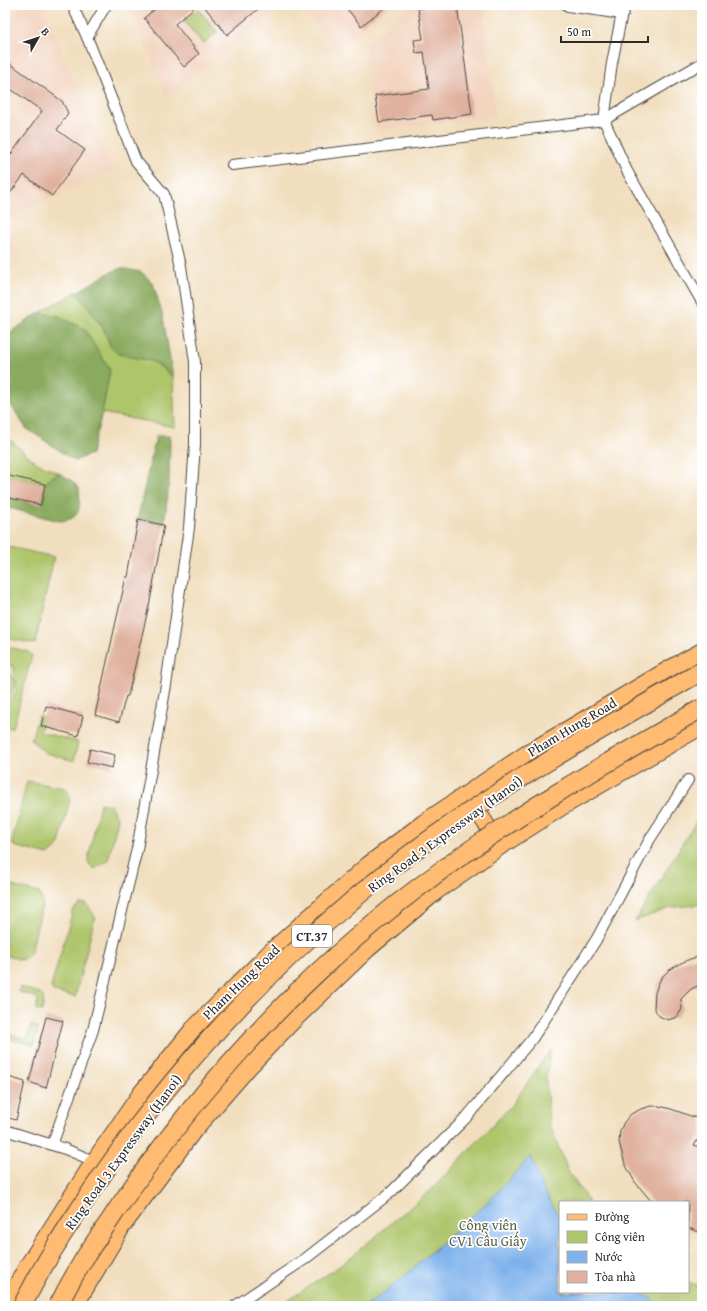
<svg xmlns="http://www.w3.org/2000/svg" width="707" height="1311" font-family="'Gentium Book Plus',serif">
<rect width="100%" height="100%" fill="#fff"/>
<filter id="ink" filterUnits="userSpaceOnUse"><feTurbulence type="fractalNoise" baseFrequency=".025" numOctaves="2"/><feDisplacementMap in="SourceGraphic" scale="8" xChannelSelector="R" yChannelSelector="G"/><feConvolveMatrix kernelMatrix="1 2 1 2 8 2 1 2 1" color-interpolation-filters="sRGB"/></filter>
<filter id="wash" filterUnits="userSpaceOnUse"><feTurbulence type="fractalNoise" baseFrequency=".012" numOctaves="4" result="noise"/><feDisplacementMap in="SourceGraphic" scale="16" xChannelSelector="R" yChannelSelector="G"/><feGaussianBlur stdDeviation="0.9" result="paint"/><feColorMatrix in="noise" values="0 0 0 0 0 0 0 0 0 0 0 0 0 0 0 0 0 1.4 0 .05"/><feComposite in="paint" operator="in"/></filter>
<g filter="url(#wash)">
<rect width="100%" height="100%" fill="#f1debe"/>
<!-- built -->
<g fill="#f3d4bf">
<path d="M 21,5 L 42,5 L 113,170 L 5,219 L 5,27 Z"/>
<path d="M 128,5 L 282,5 L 167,98 Z"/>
<path d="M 300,5 L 394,5 L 336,51 Z"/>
<path d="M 413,5 L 483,5 L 496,117 L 375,130 L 364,45 Z"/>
<path d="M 5,227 L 24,261 L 5,273 Z"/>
</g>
<!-- green -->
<g fill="#aec56a" stroke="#6c784a">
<path d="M 198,9 L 217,32 L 203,44 L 184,21 Z"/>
<path d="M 75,293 L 84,302 L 103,328 L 111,347 L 118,354 L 147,360 L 156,363 L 173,377 L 175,427 L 102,413 L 110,370 L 84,329 L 58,316 L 39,313 Z"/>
<path d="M 5,435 L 18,447 L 37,463 L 59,473 L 50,478 L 45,484 L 5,475 Z"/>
<path d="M 5,546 L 54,557 L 35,644 L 5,638 Z"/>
<path d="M 5,646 L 29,652 L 32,655 L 14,725 L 11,728 L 5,727 L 5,711 L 7,709 L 7,705 L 13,697 L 16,691 L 16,684 L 14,673 L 14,668 L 13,666 L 9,666 L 5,662 Z"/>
<path d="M 5,665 L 8,668 L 8,672 C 19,680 13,695 5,703 Z"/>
<path d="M 38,716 L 44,717 L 40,732 L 78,742 L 74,761 L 46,753 L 31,740 Z"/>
<path d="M 27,781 L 64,788 C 68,791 70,794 70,799 L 59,844 L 59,846 L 48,855 L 14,846 L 12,842 Z"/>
<path d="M 100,803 L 110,805 L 118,819 L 108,861 L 94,869 L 89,864 L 88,860 Z"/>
<path d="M 702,812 L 702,904 L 670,908 L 635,921 Z"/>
<path d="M 5,884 L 39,893 L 43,902 L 31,952 L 29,955 L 21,960 L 5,955 Z"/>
<path d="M 81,903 L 87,904 L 95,917 L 75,997 L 54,992 L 51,987 L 73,910 Z"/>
<path d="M 20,987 L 40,993 C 46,998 43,1004 42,1011 L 36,1010 L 38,998 L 19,992 Z"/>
<path d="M 31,1025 L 37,1027 L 38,1029 L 34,1045 L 7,1039 L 8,1034 L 27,1039 Z"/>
<path d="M 551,1049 L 546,1078 L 549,1123 L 569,1173 L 589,1202 L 560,1202 L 560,1292 L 688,1292 L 688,1282 L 702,1287 L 702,1306 L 280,1306 L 341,1265 L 431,1190 L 512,1105 Z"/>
</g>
<!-- forest -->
<g fill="#8aaa5e" stroke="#5a6a44">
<path d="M 121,268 L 141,272 L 153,283 L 163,317 L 173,377 L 156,363 L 147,360 L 118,354 L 111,347 L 103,327 L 84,302 L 75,293 L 109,273 Z"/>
<path d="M 39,313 L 58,316 L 84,329 L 110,370 L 102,413 L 91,454 L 75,461 L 26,428 L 5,396 L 5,337 L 9,333 Z"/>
<path d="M 156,436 L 169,436 L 170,439 L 169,484 L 164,525 L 137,521 Z"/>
<path d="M 59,473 L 71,480 L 79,488 C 80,507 82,520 59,521 L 5,507 L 5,497 L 41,505 C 44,487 42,483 59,473 Z"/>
</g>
<!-- water -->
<path fill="#7fb2ec" stroke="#556e8c" d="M 531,1156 L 542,1187 L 560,1219 L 560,1292 L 639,1292 L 658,1303 L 667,1306 L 365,1306 L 380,1296 L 410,1271 L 492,1198 Z"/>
<g id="blocks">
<!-- building -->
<g fill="#e0b19e">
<path d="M 160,5 L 197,5 L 175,24 L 199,54 L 184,67 L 144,18 Z"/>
<path d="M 203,5 L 263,5 L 227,35 Z"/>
<path d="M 344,5 L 388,5 L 361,26 Z"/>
<path d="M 446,5 L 457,5 L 472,114 L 433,120 L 432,115 L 379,122 L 375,96 L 429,89 L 424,52 L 416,53 L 414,40 L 423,39 L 418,9 Z"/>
<path d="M 5,60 L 62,101 L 68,113 L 57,130 L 85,150 L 52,196 L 24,175 L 5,200 L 5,154 L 9,157 L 42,111 L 5,85 Z"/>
<path d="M 5,475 L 45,484 L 41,505 L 5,497 Z"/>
<path d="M 138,520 L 164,525 L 150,601 L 128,696 L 126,696 L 119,722 L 95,715 L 126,577 L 128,577 Z"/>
<path d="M 46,706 L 83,716 L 78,736 L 41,726 Z"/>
<path d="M 90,749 L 115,755 L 112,768 L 87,762 Z"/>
<path d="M 702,956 L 702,984 L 691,989 L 681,999 L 682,1009 L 677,1017 L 668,1020 L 659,1016 L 654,1008 L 655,993 L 658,984 L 662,977 L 668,971 L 679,964 L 690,959 Z"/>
<path d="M 46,1017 L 63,1021 L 46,1088 L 29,1082 Z"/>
<path d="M 5,1076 L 25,1082 L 16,1120 L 5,1117 Z"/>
<path d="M 651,1106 L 659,1106 L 671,1109 L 702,1120 L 702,1134 L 694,1145 L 702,1148 L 702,1233 L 688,1228 L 688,1202 L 652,1202 L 635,1182 L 625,1164 L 619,1142 L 620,1131 L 624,1122 L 631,1114 L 641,1109 Z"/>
</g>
</g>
</g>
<g filter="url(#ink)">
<use href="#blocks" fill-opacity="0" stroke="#494641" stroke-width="1"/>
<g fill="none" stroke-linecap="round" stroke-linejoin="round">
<defs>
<g id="minor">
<path d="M 622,13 L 612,63 L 604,120 L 627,171 L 702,302"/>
<path d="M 87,37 L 105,7 L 105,5"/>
<path d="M 232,165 L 604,120 L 702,63"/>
<path d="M 5,1130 L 65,1149 L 94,1161"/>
<path d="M 52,1145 L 93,1030 L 137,849 L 166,685 L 189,528 L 195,445 L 195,362 L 181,266 L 164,194 L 136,161 L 87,37 L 72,5"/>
<path d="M 235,1306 L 305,1259 L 390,1193 L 465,1119 L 532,1039 L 596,940 L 650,839 L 688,780"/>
</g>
<path id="tertiary" d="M 568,5 L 622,13 L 625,5"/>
<g id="primary">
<path d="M 468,797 L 500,845"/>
<path d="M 5,1306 L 26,1268 L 94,1161 L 141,1093 L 193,1029 L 270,952 L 369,864 L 423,823 L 526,754 L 667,670 L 702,651"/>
<path d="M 75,1306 L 122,1227 L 195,1129 L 249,1067 L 293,1021 L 368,949 L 437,891 L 501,846 L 562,807 L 702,726"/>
</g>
</defs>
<!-- minor casing -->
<use href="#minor" stroke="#494641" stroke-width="12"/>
<!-- tertiary casing -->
<use href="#tertiary" stroke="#494641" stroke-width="14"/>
<!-- primary casing -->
<use href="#primary" stroke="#494641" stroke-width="18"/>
<!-- minor -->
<use href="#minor" stroke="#fff" stroke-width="10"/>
<!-- tertiary -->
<use href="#tertiary" stroke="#fff" stroke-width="12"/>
<!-- primary -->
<use href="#primary" stroke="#ffbb71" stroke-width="16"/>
<defs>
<g id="motorway-bridge">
<path d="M 22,1306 C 33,1285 44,1264 57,1244 C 66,1228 78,1212 88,1196 C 172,1070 274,961 393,867 C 489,792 597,732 702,671"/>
<path d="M 58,1306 C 66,1290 75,1274 84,1259 C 94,1242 106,1227 116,1211 C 198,1089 298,979 415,890 C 505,821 604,764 702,708"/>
</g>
</defs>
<!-- motorway-bridge casing -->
<use href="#motorway-bridge" stroke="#494641" stroke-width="20" stroke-linecap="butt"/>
<!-- motorway-bridge -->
<use href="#motorway-bridge" stroke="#ffbb71" stroke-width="18"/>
</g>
</g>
<g text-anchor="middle" stroke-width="3.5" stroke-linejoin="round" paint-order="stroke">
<!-- shield labels -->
<rect fill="#fff" stroke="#6b6b6b" stroke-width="1" x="292" y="925" width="40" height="22" rx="3"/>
<g font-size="13" font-weight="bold" fill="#2b2b2b">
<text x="312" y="941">CT.37</text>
</g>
<!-- street labels -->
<g font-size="14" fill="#2b2b2b" stroke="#fff">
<text transform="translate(572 727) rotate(-31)" y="5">Pham Hung Road</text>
<text transform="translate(445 834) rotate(-36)" y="5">Ring Road 3 Expressway (Hanoi)</text>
<text transform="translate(241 982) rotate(-44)" y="5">Pham Hung Road</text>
<text transform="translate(123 1152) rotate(-54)" y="5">Ring Road 3 Expressway (Hanoi)</text>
</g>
<!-- park labels -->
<g font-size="14" fill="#596141" stroke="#fff">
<text x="488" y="1230">Công viên<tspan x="488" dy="16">CV1 Cầu Giấy</tspan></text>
</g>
</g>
<!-- margin -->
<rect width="707" height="1311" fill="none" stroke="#fff" stroke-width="20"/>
<!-- legend -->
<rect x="559" y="1201" width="130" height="92" fill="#ffffff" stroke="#aaaaaa"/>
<rect x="567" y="1214" width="20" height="6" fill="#ffbb71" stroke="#aaaaaa"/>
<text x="595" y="1221" font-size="12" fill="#2b2b2b">Đường</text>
<rect x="567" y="1231" width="20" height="12" fill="#aec56a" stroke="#aaaaaa"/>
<text x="595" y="1241" font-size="12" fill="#2b2b2b">Công viên</text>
<rect x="567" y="1251" width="20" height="12" fill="#7fb2ec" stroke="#aaaaaa"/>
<text x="595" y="1261" font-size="12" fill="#2b2b2b">Nước</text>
<rect x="567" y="1271" width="20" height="12" fill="#e0b19e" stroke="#aaaaaa"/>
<text x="595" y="1281" font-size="12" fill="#2b2b2b">Tòa nhà</text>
<!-- north arrow -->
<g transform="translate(38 38) rotate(51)" stroke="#ffffff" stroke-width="3" paint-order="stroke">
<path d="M0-3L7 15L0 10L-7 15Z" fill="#2b2b2b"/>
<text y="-6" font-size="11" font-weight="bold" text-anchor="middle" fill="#2b2b2b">B</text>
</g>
<!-- scale -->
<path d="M561 36v6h87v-6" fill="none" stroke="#2b2b2b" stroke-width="2"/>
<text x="567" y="36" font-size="12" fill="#2b2b2b" stroke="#ffffff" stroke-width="3" paint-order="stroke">50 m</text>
</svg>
